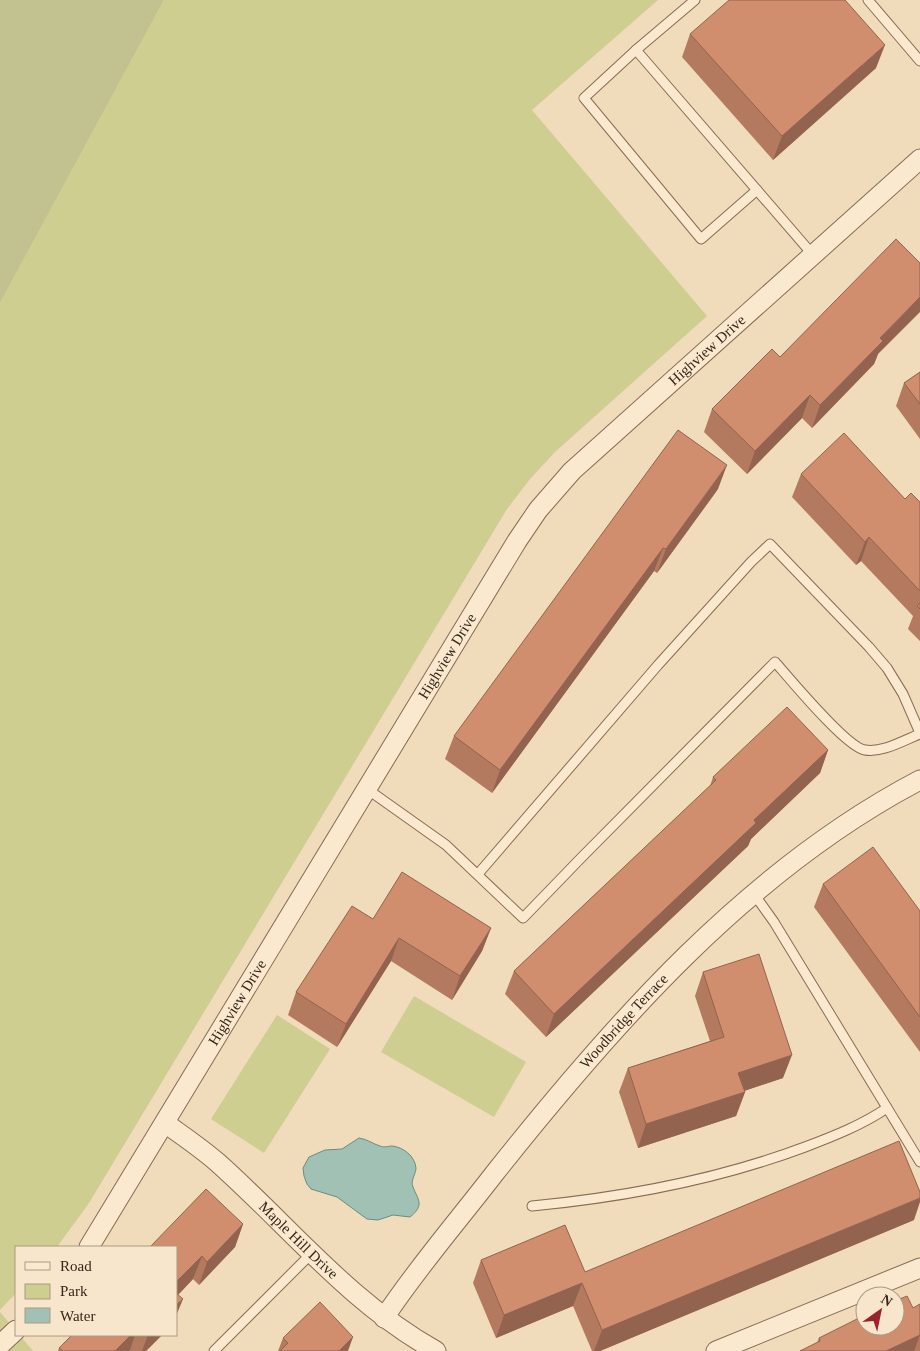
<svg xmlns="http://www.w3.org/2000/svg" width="920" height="1351" font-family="Georgia,serif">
<rect width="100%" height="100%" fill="#f0dbbb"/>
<!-- green -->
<g fill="#cdce8f">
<path d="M 164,0 L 658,0 L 532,110 L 707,316 L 555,452 L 530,479 L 507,509 L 89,1203 L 57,1247 L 16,1247 L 16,1293 L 0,1310 L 0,303 Z"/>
<path d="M 414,996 L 526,1062 L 494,1117 L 381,1052 Z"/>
<path d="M 277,1015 L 330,1049 L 264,1153 L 211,1119 Z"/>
<path d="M 0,1312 L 33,1351 L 0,1351 Z"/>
</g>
<!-- cemetery -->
<path fill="#c1c290" d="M 0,0 L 164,0 L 0,303 Z"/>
<!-- water -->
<path fill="#a0c1b4" stroke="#678e81" d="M 359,1138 C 367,1139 373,1144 380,1146 C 385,1148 388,1146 392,1146 C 403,1147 415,1156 416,1168 C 416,1174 410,1181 413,1187 C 418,1200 425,1205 410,1217 L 393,1215 L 378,1220 L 367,1219 L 337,1197 L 311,1189 L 307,1184 L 304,1176 L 303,1168 L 309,1157 L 325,1150 L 342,1149 Z"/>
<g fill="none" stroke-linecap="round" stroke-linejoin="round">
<defs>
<g id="lane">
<path d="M 695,0 L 636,50 L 813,255"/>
<path d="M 868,0 L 920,61"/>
<path d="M 636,50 L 584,98 L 701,239 L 757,190"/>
<path d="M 367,789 L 446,845 L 523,918 L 581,858 L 775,662 C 790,679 847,748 865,750 C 883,753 904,740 920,734"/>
<path d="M 478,874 L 658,665 L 751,562 L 770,544 L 869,647 L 887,668 L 903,694 L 920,733"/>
<path d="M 754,894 L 774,922 L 920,1162"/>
<path d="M 532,1206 C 626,1197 717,1180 805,1147 C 834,1136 862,1125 887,1108"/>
<path d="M 214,1351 L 311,1254"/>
</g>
<g id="street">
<path id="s1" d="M 165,1123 C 183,1136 201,1148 217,1162 C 290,1227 350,1303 436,1351"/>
<path id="s2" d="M 89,1247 L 517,541 L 538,510 L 572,471 L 920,159"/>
<path id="s3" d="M 384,1318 C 417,1268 457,1222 494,1174 C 613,1024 748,870 920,780"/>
<path d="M 0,1345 L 16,1330"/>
<path d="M 716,1351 L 920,1268"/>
</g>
</defs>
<!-- lane casing -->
<use href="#lane" stroke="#886b54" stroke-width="11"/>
<!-- street casing -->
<use href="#street" stroke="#886b54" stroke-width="21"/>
<!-- lane -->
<use href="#lane" stroke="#fbe9cf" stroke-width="9"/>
<!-- street -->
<use href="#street" stroke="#fbe9cf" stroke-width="19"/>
</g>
<!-- wall -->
<g fill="#b47a5f">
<path d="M 690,34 L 876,68 L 773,160 L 682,57 Z"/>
<path d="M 878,354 L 874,364 L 812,428 L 802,418 L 747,474 L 704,432 L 712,409 L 780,357 Z"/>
<path d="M 920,372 L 920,439 L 896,406 L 904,383 Z"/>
<path d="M 801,474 L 920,502 L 920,641 L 908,629 L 913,616 L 861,561 L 856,565 L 792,497 Z"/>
<path d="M 718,489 L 657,573 L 654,571 L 492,793 L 445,759 L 454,736 Z"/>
<path d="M 828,750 L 820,773 L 751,839 L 748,846 L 546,1037 L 505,994 L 514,971 L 710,786 L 713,777 Z"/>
<path d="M 823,884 L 920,911 L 920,1052 L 814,907 Z"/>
<path d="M 373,919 L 491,928 L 482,951 L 452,1000 L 391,961 L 337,1047 L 288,1015 L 296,992 Z"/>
<path d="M 703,972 L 783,1078 L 744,1091 L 745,1092 L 736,1116 L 638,1148 L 619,1092 L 628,1068 L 710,1041 L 695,996 Z"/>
<path d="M 914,1220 L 600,1351 L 592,1351 L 573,1306 L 496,1338 L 473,1283 L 481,1260 L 585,1272 Z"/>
<path d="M 243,1224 L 235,1247 L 199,1285 L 193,1279 L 178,1295 L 176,1247 Z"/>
<path d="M 920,1304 L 920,1351 L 800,1351 L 817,1343 L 819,1338 L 913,1308 Z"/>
<path d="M 72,1335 L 162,1335 L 146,1351 L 130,1351 L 130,1350 L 129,1351 L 58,1351 L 59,1348 Z"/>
<path d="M 283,1338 L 348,1351 L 278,1351 Z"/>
</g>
<!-- shaded-wall -->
<g fill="#92634e">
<path d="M 885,45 L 876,68 L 773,160 L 782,136 Z"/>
<path d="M 920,297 L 920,312 L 878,354 L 874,364 L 812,428 L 820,405 L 880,338 Z"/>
<path d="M 810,395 L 802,418 L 747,474 L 755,451 Z"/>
<path d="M 727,465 L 718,489 L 657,573 L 666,549 Z"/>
<path d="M 869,537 L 861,561 L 856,565 L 865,542 Z"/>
<path d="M 663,548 L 654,571 L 492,793 L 500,770 Z"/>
<path d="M 828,750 L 820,773 L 751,839 L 748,846 L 546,1037 L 554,1014 L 754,820 Z"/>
<path d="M 491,928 L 482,951 L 452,1000 L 460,976 Z"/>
<path d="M 399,938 L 391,961 L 337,1047 L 346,1024 Z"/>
<path d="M 792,1055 L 783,1078 L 729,1096 L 738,1073 Z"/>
<path d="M 745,1092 L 736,1116 L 638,1148 L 646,1124 Z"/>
<path d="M 920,1198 L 920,1202 L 914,1220 L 600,1351 L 594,1351 L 602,1330 Z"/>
<path d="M 243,1224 L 235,1247 L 199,1285 L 207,1262 Z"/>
<path d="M 202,1256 L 193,1279 L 176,1297 L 176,1282 Z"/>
<path d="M 582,1283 L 573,1306 L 496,1338 L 504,1315 Z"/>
<path d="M 183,1299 L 176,1316 L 176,1305 Z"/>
<path d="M 131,1335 L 135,1335 L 130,1350 L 129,1351 L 115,1351 Z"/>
<path d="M 148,1335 L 162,1335 L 146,1351 L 142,1351 Z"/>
<path d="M 920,1335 L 914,1351 L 886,1351 Z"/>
<path d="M 353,1337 L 348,1351 L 339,1351 Z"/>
</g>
<!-- building -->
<g fill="#d18e6f" stroke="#92634e">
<path d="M 729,0 L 845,0 L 885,45 L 782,136 L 690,34 Z"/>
<path d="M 896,239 L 920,263 L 920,297 L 880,338 L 883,341 L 820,405 L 810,395 L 755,451 L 712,409 L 772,349 L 780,357 Z"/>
<path d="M 920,372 L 920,404 L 904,383 Z"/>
<path d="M 678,430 L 727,465 L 666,549 L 663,548 L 500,770 L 454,736 Z"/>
<path d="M 844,433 L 905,499 L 911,493 L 920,502 L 920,591 L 869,537 L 865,542 L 801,474 Z"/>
<path d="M 920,603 L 920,609 L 917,606 Z"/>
<path d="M 787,707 L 828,750 L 754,820 L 756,823 L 554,1014 L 514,971 L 716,780 L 713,777 Z"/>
<path d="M 873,847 L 920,911 L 920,1017 L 823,884 Z"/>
<path d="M 402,872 L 491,928 L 460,976 L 399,938 L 346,1024 L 296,992 L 352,906 L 373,919 Z"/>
<path d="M 759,954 L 792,1055 L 738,1073 L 745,1092 L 646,1124 L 628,1068 L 724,1037 L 703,972 Z"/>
<path d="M 899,1141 L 920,1192 L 920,1198 L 602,1330 L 582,1283 L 504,1315 L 481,1260 L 565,1225 L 585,1272 Z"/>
<path d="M 206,1189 L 243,1224 L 207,1262 L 202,1256 L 176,1282 L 176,1247 L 150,1247 Z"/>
<path d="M 176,1293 L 183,1299 L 176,1305 Z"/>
<path d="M 907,1296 L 913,1308 L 920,1304 L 920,1335 L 886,1351 L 800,1351 L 820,1341 L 819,1338 L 865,1315 L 865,1326 L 895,1326 L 895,1301 Z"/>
<path d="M 320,1302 L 353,1337 L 339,1351 L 280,1351 L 288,1343 L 283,1338 Z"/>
<path d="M 72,1335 L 131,1335 L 115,1351 L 63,1351 L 59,1348 Z"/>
</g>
<g text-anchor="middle" stroke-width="5" stroke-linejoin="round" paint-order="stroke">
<!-- street labels -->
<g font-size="15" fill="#36251a" stroke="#f7e6cb">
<text dy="5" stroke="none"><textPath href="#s2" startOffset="1096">Highview Drive</textPath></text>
<text dy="5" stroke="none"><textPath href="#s2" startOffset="691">Highview Drive</textPath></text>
<text dy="5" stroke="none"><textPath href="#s2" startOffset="286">Highview Drive</textPath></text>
<text dy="5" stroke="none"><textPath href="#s3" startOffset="382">Woodbridge Terrace</textPath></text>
<text dy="5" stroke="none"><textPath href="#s1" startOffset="178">Maple Hill Drive</textPath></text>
</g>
</g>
<!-- legend -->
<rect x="15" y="1246" width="162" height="90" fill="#f7e6cb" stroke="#aa9984"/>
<rect x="25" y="1262" width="25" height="8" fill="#fbe9cf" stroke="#aa9984"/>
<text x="60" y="1271" font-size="15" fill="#36251a">Road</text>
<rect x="25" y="1284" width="25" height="15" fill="#cdce8f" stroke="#aa9984"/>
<text x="60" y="1296" font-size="15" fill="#36251a">Park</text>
<rect x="25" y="1308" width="25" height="15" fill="#a0c1b4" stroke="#aa9984"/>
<text x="60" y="1321" font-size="15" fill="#36251a">Water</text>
<!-- north arrow -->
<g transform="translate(880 1311) rotate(33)"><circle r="24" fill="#f7e6cb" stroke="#aa9984"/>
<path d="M0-4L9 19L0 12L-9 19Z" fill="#9a212e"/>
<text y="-8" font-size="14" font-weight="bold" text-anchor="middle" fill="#36251a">N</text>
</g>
</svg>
